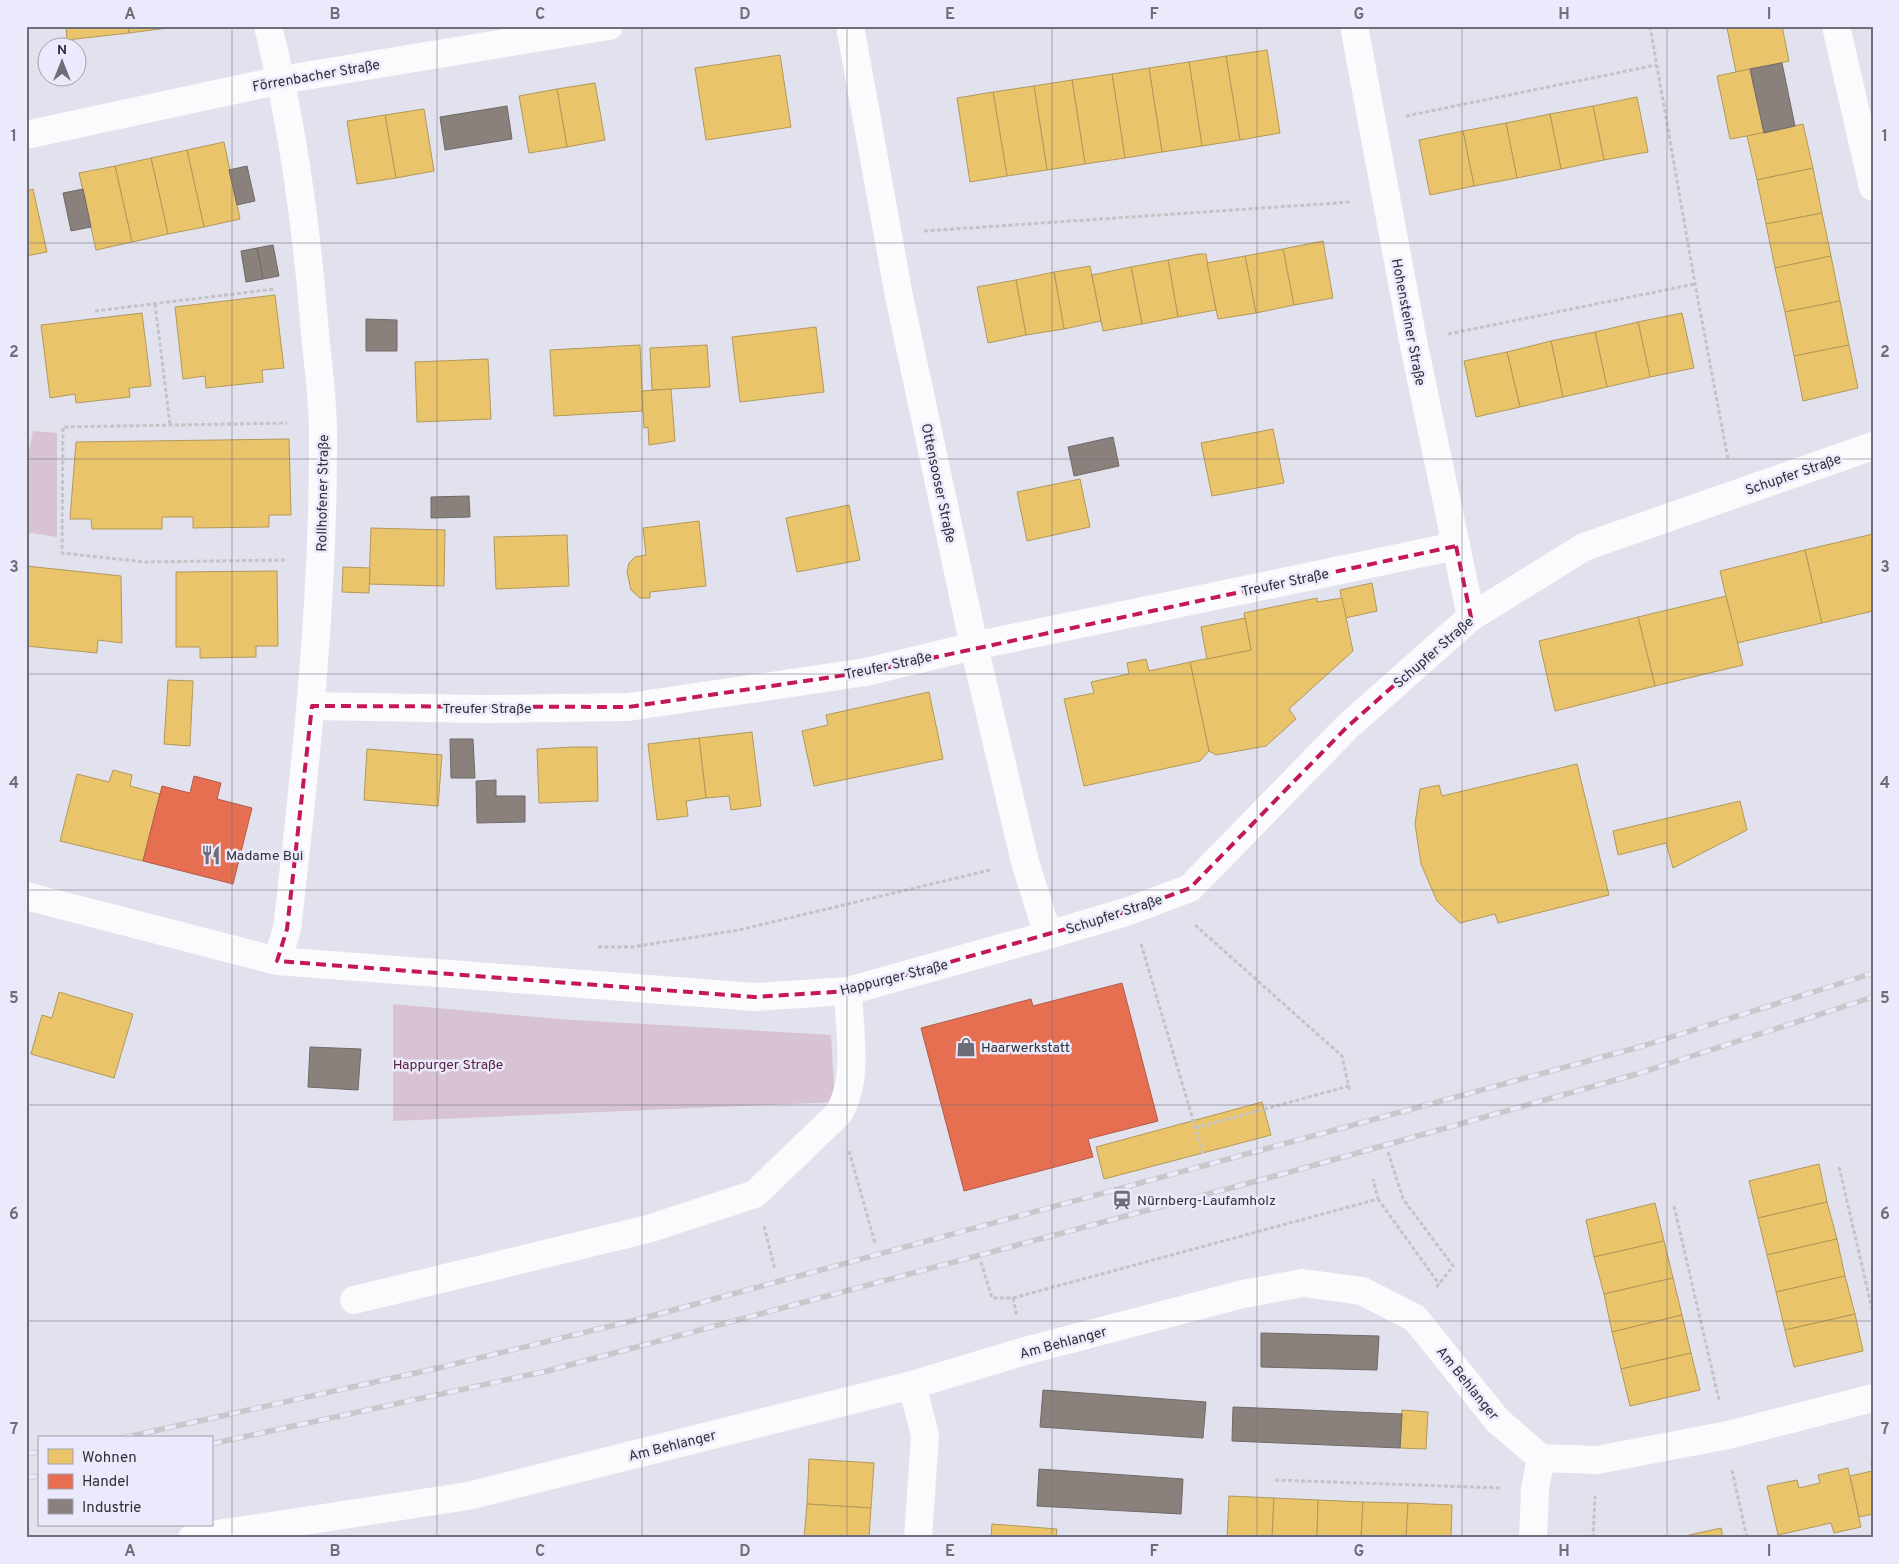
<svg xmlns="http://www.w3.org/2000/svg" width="1899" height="1564" font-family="Overpass,sans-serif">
<rect width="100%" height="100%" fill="#e2e1ee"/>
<!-- green -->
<g fill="#d7c3d1">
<path d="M 33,431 L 57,433 L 57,537 L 26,532 L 26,466 Z"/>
<path d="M 393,1004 L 558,1019 L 831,1035 L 835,1102 L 393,1121 Z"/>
</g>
<!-- homes -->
<g fill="#e9c46a" stroke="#b2985b">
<path d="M 66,26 L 128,26 L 129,33 L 67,40 Z"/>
<path d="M 128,26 L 183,26 L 129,33 Z"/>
<path d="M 1736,26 L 1782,26 L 1789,61 L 1736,72 L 1727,28 Z"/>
<path d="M 1267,50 L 1280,133 L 1240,140 L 1226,56 Z"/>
<path d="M 780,55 L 791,127 L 706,140 L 695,68 Z"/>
<path d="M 1226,56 L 1240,140 L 1202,146 L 1189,62 Z"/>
<path d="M 1189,62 L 1202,146 L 1162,152 L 1149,68 Z"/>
<path d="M 1149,68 L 1162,152 L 1125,158 L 1112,74 Z"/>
<path d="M 1750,69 L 1764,133 L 1730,139 L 1717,76 Z"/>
<path d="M 1112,74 L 1125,158 L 1085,164 L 1072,80 Z"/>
<path d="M 1072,80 L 1085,164 L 1047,170 L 1034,86 Z"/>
<path d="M 595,83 L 605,140 L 567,147 L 557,89 Z"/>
<path d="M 1034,86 L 1047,170 L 1007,176 L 993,92 Z"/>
<path d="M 557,89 L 567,147 L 529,153 L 519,96 Z"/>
<path d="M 993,92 L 1007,176 L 970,182 L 957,98 Z"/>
<path d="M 1637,97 L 1648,152 L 1604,160 L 1593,106 Z"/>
<path d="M 1593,106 L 1604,160 L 1561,169 L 1550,114 Z"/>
<path d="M 424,109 L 434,171 L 396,178 L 385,115 Z"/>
<path d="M 1550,114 L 1561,169 L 1517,178 L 1506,123 Z"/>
<path d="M 385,115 L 396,178 L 357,184 L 347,121 Z"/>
<path d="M 1506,123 L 1517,178 L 1474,186 L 1463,131 Z"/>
<path d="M 1803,124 L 1813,168 L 1757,180 L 1747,136 Z"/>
<path d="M 1463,131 L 1474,186 L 1430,195 L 1419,140 Z"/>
<path d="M 224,142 L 240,219 L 204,227 L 187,150 Z"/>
<path d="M 187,150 L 204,227 L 168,234 L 151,158 Z"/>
<path d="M 151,158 L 168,234 L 132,242 L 115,166 Z"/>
<path d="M 115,166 L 132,242 L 96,250 L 79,173 Z"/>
<path d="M 1813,168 L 1822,213 L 1766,224 L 1757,180 Z"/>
<path d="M 33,189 L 47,252 L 26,256 L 26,191 Z"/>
<path d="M 1822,213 L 1831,256 L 1775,268 L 1766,224 Z"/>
<path d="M 1323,241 L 1333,298 L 1294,305 L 1283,249 Z"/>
<path d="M 1283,249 L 1294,305 L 1256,313 L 1245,256 Z"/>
<path d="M 1199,254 L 1206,254 L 1216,310 L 1178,317 L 1168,260 Z"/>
<path d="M 1245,256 L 1256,313 L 1218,319 L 1207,263 Z"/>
<path d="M 1831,256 L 1840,301 L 1785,312 L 1775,268 Z"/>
<path d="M 1168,260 L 1178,317 L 1142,324 L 1131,267 Z"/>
<path d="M 1090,266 L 1101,321 L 1064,329 L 1054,272 Z"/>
<path d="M 1131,267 L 1142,324 L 1103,331 L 1092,275 Z"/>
<path d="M 1054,272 L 1064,329 L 1026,335 L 1016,280 Z"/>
<path d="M 1016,280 L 1026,335 L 988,343 L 977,287 Z"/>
<path d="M 275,295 L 284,368 L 262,370 L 263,382 L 206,388 L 205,376 L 183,379 L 175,307 Z"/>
<path d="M 1840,301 L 1849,345 L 1794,356 L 1785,312 Z"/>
<path d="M 142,313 L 151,386 L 129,388 L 130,397 L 76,403 L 75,394 L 50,398 L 41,325 Z"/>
<path d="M 1682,313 L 1694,368 L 1650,377 L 1638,322 Z"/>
<path d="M 1638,322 L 1650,377 L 1607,387 L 1595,332 Z"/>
<path d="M 816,327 L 824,392 L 740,402 L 732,337 Z"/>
<path d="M 1595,332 L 1607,387 L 1563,397 L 1551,341 Z"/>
<path d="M 1551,341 L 1563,397 L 1520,407 L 1507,352 Z"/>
<path d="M 640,345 L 643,411 L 554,416 L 550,350 Z"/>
<path d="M 707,345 L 710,387 L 652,390 L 650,348 Z"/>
<path d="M 1849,345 L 1858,388 L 1803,401 L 1794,356 Z"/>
<path d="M 1507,352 L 1520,407 L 1476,417 L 1464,361 Z"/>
<path d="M 488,359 L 491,419 L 417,422 L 415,362 Z"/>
<path d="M 671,389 L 675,441 L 649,445 L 648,427 L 644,428 L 642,391 Z"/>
<path d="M 1273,429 L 1284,483 L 1212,496 L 1201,443 Z"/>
<path d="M 289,439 L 291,515 L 269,515 L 269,527 L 193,528 L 193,517 L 162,517 L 162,529 L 92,529 L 91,519 L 70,519 L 76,442 Z"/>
<path d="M 1080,479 L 1090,527 L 1027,541 L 1017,492 Z"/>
<path d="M 849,505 L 860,560 L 797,572 L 786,518 Z"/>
<path d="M 699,521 L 706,586 L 650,592 L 650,598 L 640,598 L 631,590 L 627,572 L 629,563 L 635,557 L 646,555 L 643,528 Z"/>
<path d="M 371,528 L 445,530 L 444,586 L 369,584 Z"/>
<path d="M 1873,534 L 1873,611 L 1822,623 L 1805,550 Z"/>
<path d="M 567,535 L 569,586 L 496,589 L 494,537 Z"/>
<path d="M 1805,550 L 1822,623 L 1737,643 L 1720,571 Z"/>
<path d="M 26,566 L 121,576 L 122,643 L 98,640 L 97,653 L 26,646 Z"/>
<path d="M 343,567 L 370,568 L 369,593 L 342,592 Z"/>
<path d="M 277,571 L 278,646 L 256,646 L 256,657 L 200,658 L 200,647 L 176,647 L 176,572 Z"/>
<path d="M 1372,583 L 1377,611 L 1345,618 L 1340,590 Z"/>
<path d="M 1726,596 L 1743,665 L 1655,686 L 1638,617 Z"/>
<path d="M 1317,598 L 1317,602 L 1342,598 L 1353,651 L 1289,709 L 1296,719 L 1266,746 L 1216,755 L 1209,751 L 1190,662 L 1251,650 L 1244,613 Z"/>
<path d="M 1638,617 L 1655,686 L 1555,711 L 1539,641 Z"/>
<path d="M 1245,618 L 1251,650 L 1207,659 L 1201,627 Z"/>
<path d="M 1146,659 L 1149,671 L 1190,662 L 1209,751 L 1200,761 L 1084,786 L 1064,699 L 1094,693 L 1091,682 L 1129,674 L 1127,663 Z"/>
<path d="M 168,680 L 193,681 L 190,746 L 164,744 Z"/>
<path d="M 929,692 L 943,759 L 814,786 L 802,731 L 828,725 L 826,715 Z"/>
<path d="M 752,732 L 761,806 L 731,810 L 729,796 L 706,798 L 699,738 Z"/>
<path d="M 699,738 L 706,798 L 686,801 L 688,816 L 657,820 L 648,744 Z"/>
<path d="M 574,747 L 597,747 L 598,801 L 539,803 L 537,749 Z"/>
<path d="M 367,749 L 442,755 L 438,806 L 364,800 Z"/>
<path d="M 1577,764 L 1609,895 L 1498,923 L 1495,914 L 1460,923 L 1437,901 L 1421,864 L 1415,824 L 1420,789 L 1439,785 L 1442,796 Z"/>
<path d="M 113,770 L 132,775 L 130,786 L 160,794 L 143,861 L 60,841 L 77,774 L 109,782 Z"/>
<path d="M 1740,801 L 1747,830 L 1673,868 L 1666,843 L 1618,855 L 1613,831 Z"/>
<path d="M 59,992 L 133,1014 L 114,1078 L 31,1054 L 42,1015 L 52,1018 Z"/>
<path d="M 1262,1102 L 1271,1135 L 1104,1179 L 1096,1147 Z"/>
<path d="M 1819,1164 L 1827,1202 L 1758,1218 L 1749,1181 Z"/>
<path d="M 1827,1202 L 1837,1239 L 1767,1255 L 1758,1218 Z"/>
<path d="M 1655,1203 L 1664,1241 L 1594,1257 L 1586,1220 Z"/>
<path d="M 1837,1239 L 1845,1276 L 1776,1292 L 1767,1255 Z"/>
<path d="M 1664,1241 L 1673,1278 L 1604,1294 L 1594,1257 Z"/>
<path d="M 1845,1276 L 1855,1314 L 1785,1330 L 1776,1292 Z"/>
<path d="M 1673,1278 L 1682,1315 L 1612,1332 L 1604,1294 Z"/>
<path d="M 1855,1314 L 1863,1351 L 1794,1367 L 1785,1330 Z"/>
<path d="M 1682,1315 L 1691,1353 L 1621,1369 L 1612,1332 Z"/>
<path d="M 1691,1353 L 1700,1390 L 1630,1406 L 1621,1369 Z"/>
<path d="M 1402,1410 L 1428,1412 L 1426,1449 L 1400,1448 Z"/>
<path d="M 809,1459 L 874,1463 L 871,1508 L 807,1504 Z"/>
<path d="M 1871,1463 L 1873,1463 L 1873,1514 L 1859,1517 L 1850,1476 L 1872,1471 Z"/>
<path d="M 1848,1468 L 1861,1527 L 1834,1533 L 1831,1523 L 1778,1535 L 1767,1486 L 1797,1480 L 1799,1488 L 1820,1483 L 1818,1475 Z"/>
<path d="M 1229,1496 L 1274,1498 L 1272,1538 L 1227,1538 Z"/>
<path d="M 1274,1498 L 1318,1500 L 1317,1538 L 1272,1538 Z"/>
<path d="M 1318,1500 L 1363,1502 L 1361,1538 L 1317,1538 Z"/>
<path d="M 1363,1502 L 1408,1503 L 1406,1538 L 1361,1538 Z"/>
<path d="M 1408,1503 L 1452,1505 L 1451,1538 L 1406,1538 Z"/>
<path d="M 807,1504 L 871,1508 L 869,1538 L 804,1538 Z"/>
<path d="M 992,1524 L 1057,1529 L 1056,1538 L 991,1538 Z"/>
<path d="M 1721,1528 L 1723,1538 L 1676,1538 Z"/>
</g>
<!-- shops -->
<g fill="#e76f51" stroke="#b05c4a">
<path d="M 194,776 L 221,783 L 217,799 L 252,808 L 233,884 L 143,861 L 162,786 L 190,793 Z"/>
<path d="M 1122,983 L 1158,1121 L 1088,1139 L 1093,1157 L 964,1191 L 921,1028 L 1031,999 L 1033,1006 Z"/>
</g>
<!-- industry -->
<g fill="#8a817c" stroke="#6f6968">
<path d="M 1782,63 L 1795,126 L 1764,133 L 1750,69 Z"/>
<path d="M 507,106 L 512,139 L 445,150 L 440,117 Z"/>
<path d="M 247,166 L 255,201 L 237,205 L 229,170 Z"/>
<path d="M 83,189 L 91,227 L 71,231 L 63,193 Z"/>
<path d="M 273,245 L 279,276 L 263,279 L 257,248 Z"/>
<path d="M 257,248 L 263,279 L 246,282 L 241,251 Z"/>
<path d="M 366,319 L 397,320 L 397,351 L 366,351 Z"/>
<path d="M 1113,437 L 1119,466 L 1074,476 L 1068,447 Z"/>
<path d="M 469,496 L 470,517 L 431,518 L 431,497 Z"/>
<path d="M 450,739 L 473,739 L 475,778 L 451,778 Z"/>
<path d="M 496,780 L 496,796 L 525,796 L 525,822 L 477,823 L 476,781 Z"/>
<path d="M 310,1047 L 361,1049 L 358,1090 L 308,1087 Z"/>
<path d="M 1261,1333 L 1379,1336 L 1377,1370 L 1261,1367 Z"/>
<path d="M 1043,1390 L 1206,1402 L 1203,1438 L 1040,1427 Z"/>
<path d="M 1233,1407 L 1402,1414 L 1400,1448 L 1232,1441 Z"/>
<path d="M 1039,1469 L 1183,1479 L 1181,1514 L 1037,1506 Z"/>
</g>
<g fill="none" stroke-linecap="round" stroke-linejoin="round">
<!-- path -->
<g stroke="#c4c4c7" stroke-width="3" stroke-dasharray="4 2.5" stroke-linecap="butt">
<path d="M 1650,26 L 1695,284 L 1728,459"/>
<path d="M 1406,116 L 1656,65"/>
<path d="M 924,231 L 1351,202"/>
<path d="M 155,304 L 170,425"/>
<path d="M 95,311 L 275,289"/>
<path d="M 1448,334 L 1695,284"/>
<path d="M 285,560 L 145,562 L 62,553 L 63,427 L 287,423"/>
<path d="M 1195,925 L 1342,1056 L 1350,1092"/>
<path d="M 1141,944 L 1203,1154"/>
<path d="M 598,947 L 632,947 L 739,930 L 990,870"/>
<path d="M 1195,1128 L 1349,1086"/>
<path d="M 849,1151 L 875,1243"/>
<path d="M 1388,1152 L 1403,1199 L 1453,1266 L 1435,1289"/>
<path d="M 1839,1167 L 1873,1313"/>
<path d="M 1378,1199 L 1439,1284"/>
<path d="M 1674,1206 L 1719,1400"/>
<path d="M 764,1226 L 775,1270"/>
<path d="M 981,1262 L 992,1298 L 1013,1298 L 1017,1317"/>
<path d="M 1013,1298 L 1378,1199 L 1373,1179"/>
<path d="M 1732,1470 L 1747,1538"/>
<path d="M 1275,1480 L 1500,1488"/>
<path d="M 1593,1538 L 1595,1496"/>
</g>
<!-- minor -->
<g stroke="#fbfafc" stroke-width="28">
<path d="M 268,26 C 293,126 307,230 315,333 C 318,366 323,400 323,433 C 324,599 306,764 287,929 L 277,961"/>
<path d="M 850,26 L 899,296 L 974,646 L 1025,862 L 1048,935"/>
<path d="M 1354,26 L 1413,341 L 1471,617"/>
<path d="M 1836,26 L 1873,187"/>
<path d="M 26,135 L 281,80 L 609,26"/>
<path d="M 312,706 L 483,709 L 628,707 L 866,672 L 974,646 L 1456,546"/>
<path d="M 26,896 L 277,961 L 755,997 L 848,991 L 1048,935 L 1129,911 L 1190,888 L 1347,727 L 1471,617 L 1584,547 L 1873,446"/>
<path d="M 354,1300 L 648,1229 L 755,1194 L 838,1114 C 860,1080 849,1030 848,991"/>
<path d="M 912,1385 L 925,1435 L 918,1538"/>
<path d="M 192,1538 L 468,1496 L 912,1385 L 1025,1351 L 1243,1294 L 1303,1283 L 1362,1291 L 1415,1318 L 1497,1420 L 1541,1458 L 1597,1460 L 1728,1435 L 1873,1398"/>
<path d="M 1533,1538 L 1535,1489 L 1541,1458"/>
</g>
<defs>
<g id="rail">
<path d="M 122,1438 L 438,1368 L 648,1317 L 1643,1046 L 1873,973"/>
<path d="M 211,1444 L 547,1371 L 1290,1172 L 1637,1074 L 1873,997"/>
<path d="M 26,1454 L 39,1452"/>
<path d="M 26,1478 L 39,1476"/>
</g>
</defs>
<!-- rail casing -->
<use href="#rail" stroke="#c8c8cb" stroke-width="5.5"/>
<!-- rail -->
<use href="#rail" stroke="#ebeafc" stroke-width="4" stroke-dasharray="11" stroke-linecap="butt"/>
</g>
<!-- marked area -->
<path fill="none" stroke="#c2185b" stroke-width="4" stroke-dasharray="10 6" stroke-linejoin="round" d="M 1456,546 L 1471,617 L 1347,727 L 1190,888 L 1129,911 L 848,991 L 755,997 L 277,961 L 287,929 L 312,706 L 628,707 L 866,672 Z"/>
<!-- grid -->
<path fill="none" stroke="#6e6e78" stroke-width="1" stroke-opacity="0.55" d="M 232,26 L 232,1538M 437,26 L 437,1538M 642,26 L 642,1538M 847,26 L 847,1538M 1052,26 L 1052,1538M 1257,26 L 1257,1538M 1462,26 L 1462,1538M 1667,26 L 1667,1538M 26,243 L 1873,243M 26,459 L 1873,459M 26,674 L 1873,674M 26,890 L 1873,890M 26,1105 L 1873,1105M 26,1321 L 1873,1321"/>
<!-- icons -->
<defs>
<symbol id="restaurant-bare" viewBox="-9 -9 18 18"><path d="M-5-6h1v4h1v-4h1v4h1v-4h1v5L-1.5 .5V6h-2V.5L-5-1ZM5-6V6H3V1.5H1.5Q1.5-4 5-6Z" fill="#6e6e78" stroke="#ebeafc" stroke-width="2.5" paint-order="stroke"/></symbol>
<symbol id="shop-bare" viewBox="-9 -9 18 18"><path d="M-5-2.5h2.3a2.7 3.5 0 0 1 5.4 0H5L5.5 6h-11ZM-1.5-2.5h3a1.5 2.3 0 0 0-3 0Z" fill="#6e6e78" stroke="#ebeafc" stroke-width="2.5" paint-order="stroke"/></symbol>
<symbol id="station-bare" viewBox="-9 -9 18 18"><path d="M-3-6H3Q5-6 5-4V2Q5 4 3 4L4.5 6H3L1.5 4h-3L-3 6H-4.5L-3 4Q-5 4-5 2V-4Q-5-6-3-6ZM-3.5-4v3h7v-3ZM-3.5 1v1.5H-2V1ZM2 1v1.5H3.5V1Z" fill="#6e6e78" stroke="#ebeafc" stroke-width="2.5" paint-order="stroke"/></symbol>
</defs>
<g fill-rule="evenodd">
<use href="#restaurant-bare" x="197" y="841" width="28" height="28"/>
<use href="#shop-bare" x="952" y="1033" width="28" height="28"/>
<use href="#station-bare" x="1108" y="1186" width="28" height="28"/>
</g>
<g text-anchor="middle" stroke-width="5" stroke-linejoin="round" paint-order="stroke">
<!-- street labels -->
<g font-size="14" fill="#303038" stroke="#ebeafc">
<text transform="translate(316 75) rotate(-10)" y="5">Förrenbacher Straße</text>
<text transform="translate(1409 322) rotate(79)" y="5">Hohensteiner Straße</text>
<text transform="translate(1793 474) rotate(-19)" y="5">Schupfer Straße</text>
<text transform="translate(939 483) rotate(78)" y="5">Ottensooser Straße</text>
<text transform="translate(322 493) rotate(-89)" y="5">Rollhofener Straße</text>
<text transform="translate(1285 582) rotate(-12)" y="5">Treufer Straße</text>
<text transform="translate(1433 652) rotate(-41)" y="5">Schupfer Straße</text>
<text transform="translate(888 665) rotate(-12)" y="5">Treufer Straße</text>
<text x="487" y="713">Treufer Straße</text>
<text transform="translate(1114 914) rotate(-18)" y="5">Schupfer Straße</text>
<text transform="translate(894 977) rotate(-14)" y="5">Happurger Straße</text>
<text transform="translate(1063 1342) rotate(-15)" y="5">Am Behlanger</text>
<text transform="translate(1468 1383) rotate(51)" y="5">Am Behlanger</text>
<text transform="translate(672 1445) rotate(-14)" y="5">Am Behlanger</text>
</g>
<!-- poi labels -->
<g font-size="14" fill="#303038" stroke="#ebeafc" text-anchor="start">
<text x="226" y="860">Madame Bui</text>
<text x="981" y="1052">Haarwerkstatt</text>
<text x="1137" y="1205">Nürnberg-Laufamholz</text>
</g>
<!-- park labels -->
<g font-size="14" fill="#59223d" stroke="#ebeafc">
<text x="448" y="1069">Happurger Straße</text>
</g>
</g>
<!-- border -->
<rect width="1899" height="1564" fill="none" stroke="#ebeafc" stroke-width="55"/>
<!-- legend -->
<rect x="38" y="1436" width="175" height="90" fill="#ebeafc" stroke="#a0a0ae"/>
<rect x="48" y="1449" width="25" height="15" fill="#e9c46a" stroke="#a0a0ae"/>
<text x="82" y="1462" font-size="15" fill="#303038">Wohnen</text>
<rect x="48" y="1474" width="25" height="15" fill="#e76f51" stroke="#a0a0ae"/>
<text x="82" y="1486" font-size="15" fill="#303038">Handel</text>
<rect x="48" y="1499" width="25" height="15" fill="#8a817c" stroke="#a0a0ae"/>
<text x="82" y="1512" font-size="15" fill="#303038">Industrie</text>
<!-- north arrow -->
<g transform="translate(62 62)"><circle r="24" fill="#ebeafc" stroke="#a0a0ae"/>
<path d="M0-4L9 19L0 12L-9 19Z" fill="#6e6e78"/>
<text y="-8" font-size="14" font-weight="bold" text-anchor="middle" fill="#303038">N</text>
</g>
<rect x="28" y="28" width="1844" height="1508" fill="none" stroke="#6e6e78" stroke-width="2"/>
<g font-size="16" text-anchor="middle" font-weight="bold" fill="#6e6e78">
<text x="130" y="19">A</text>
<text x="335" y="19">B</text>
<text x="540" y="19">C</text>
<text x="745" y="19">D</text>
<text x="950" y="19">E</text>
<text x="1154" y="19">F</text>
<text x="1359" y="19">G</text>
<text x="1564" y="19">H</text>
<text x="1769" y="19">I</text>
<text x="14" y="141">1</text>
<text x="1885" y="141">1</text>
<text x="14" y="357">2</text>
<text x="1885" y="357">2</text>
<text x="14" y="572">3</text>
<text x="1885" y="572">3</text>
<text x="14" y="788">4</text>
<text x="1885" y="788">4</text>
<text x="14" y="1003">5</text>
<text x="1885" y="1003">5</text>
<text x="14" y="1219">6</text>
<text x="1885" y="1219">6</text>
<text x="14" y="1434">7</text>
<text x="1885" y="1434">7</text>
<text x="130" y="1556">A</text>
<text x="335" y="1556">B</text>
<text x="540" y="1556">C</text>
<text x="745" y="1556">D</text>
<text x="950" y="1556">E</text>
<text x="1154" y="1556">F</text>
<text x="1359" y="1556">G</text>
<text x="1564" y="1556">H</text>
<text x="1769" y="1556">I</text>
</g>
</svg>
